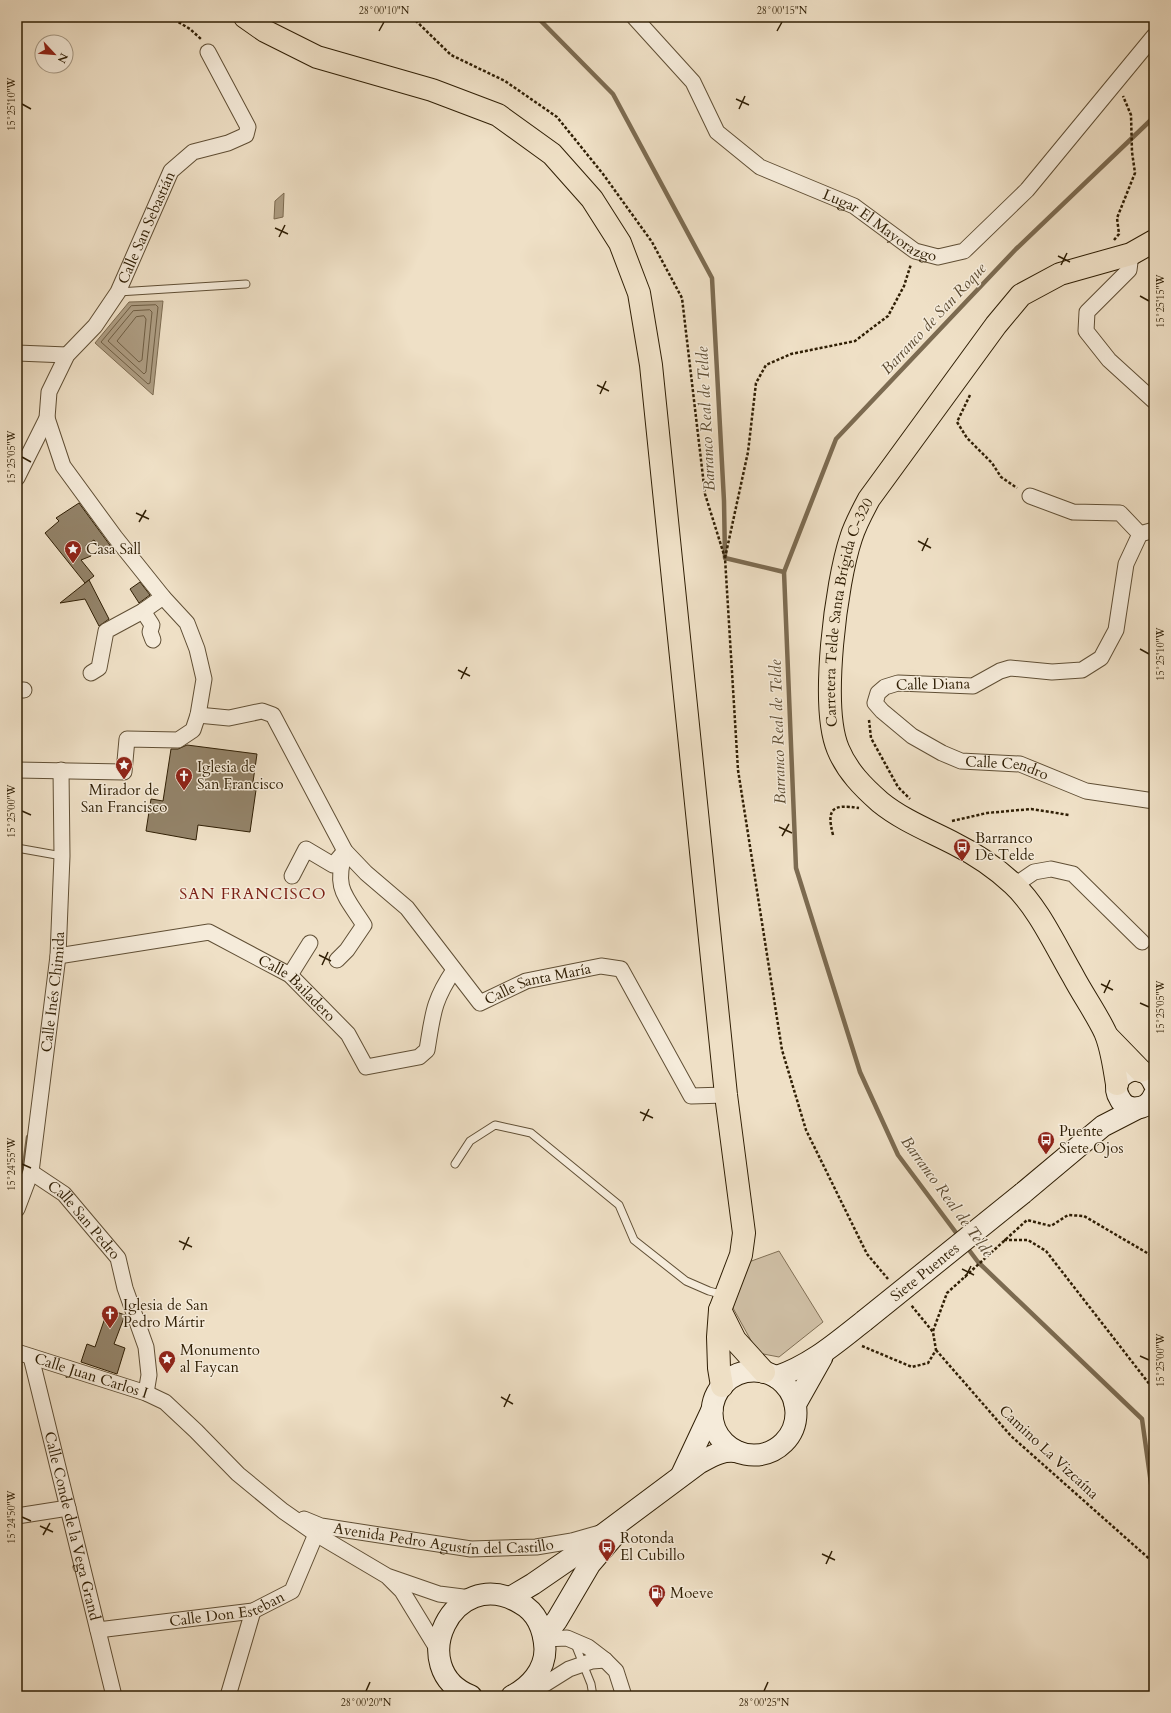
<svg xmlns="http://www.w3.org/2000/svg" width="1171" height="1713" font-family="Cardo,serif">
<rect width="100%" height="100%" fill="#efe0c6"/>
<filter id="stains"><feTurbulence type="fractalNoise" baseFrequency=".005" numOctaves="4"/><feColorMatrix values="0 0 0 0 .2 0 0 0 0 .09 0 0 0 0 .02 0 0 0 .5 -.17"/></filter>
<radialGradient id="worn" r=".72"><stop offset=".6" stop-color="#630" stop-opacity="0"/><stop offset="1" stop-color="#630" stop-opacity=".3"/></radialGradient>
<!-- green -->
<path fill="#cfbfa5" stroke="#806f55" d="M 779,1251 L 823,1322 L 779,1357 L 758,1353 L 733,1308 L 746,1263 Z"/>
<!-- water -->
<g fill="#ae9e84" stroke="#7c6b51">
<path d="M 284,193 L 283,217 L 274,219 L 275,201 Z"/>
<path d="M 163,301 L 153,395 L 95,343 L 129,302 Z"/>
</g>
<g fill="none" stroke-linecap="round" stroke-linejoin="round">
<!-- shore -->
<g stroke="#6f5e44" stroke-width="1">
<path d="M 156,305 L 158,307 L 150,383 L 148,384 L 101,342 L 131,306 Z"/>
<path d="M 150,310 L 152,312 L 146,372 L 144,374 L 108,341 L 133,311 Z"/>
<path d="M 144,316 L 146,319 L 142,360 L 139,362 L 117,341 L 136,317 Z"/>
</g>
<!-- stream -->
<g stroke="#7c6b51" stroke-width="4.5">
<path d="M 537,17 L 613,94 L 712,278 L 724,501 L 725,558 L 784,572"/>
<path d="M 17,1184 L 25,1159 L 28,1137"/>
<path d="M 960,1238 L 898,1155 L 860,1072 L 796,868 L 784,572 L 836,439 L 1016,249 L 1154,117"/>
<path d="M 966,1246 L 978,1262 L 1142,1419 L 1154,1505"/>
</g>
</g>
<!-- building -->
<g fill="#938369" stroke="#301f05">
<path d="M 79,503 L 112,548 L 103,552 L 94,540 L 86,545 L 91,556 L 81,560 L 94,576 L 85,583 L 45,533 L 59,521 L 56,518 Z"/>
<path d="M 89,580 L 109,619 L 99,626 L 85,599 L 60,603 Z"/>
<path d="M 140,582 L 150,595 L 139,603 L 130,589 Z"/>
<path d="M 187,745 L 257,754 L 252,789 L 256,790 L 250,832 L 198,825 L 196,840 L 146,831 L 151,799 L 163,801 L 171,749 L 178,749 Z"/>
<path d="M 108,1309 L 125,1315 L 114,1344 L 125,1348 L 117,1374 L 81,1362 L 87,1344 L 95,1347 Z"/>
</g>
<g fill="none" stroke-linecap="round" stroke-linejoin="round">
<defs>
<g id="lane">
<path d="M 118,292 L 246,284"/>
<path d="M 17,848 L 62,856"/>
<path d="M 455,1164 L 470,1141 L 495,1125 L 531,1133 L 619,1205 L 634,1240 L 686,1281 L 709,1291 L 724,1295"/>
<path d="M 575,1644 L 591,1684 L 593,1696"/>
</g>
<g id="street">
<path id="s1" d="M 634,17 L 693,82 L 717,132 L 760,167 L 854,206 L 915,251 L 938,257 L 964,251 L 1027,190 L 1154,36"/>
<path d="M 1131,254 L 1129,270 L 1087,312 L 1086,331 L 1109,360 L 1154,401"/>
<path d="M 17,353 L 67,355"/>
<path id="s2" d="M 17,478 L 47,418 L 49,392 L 67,355 L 95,326 L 118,292 L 171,171 L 193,152 L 228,143 L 246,135 L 248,127 L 208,52"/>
<path d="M 1030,496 L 1073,512 L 1120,513 L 1140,534"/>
<path id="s3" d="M 1154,530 L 1140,534 L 1126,564 L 1116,630 L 1101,658 L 1082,670 L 1052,672 L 1010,668 L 1000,671 L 973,686 L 898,683 L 885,687 L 878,693 L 875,703 L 882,711 L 912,736 L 942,753 L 961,761 L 1020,764 L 1086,791 L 1154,801"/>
<path d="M 143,611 L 152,625 L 150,632 L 153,640"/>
<path d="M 91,673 L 99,668 L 106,631 L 143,611 L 163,597"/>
<path d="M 17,690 L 24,690"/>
<path id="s4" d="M 198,715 L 229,718 L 262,711 L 273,715 L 345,851 L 366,873 L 407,908 L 480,1003 L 526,981 L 601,966 L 621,969 L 691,1096 L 726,1095"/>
<path d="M 17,770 L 124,772 L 127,739 L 178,740 L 193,730 L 198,715 L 204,679 L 197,649 L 187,623 L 163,597 L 115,537 L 63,466 L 47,418"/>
<path d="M 292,876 L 306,849 L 333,865 L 344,852"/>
<path d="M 1015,885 L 1034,872 L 1051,869 L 1073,874 L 1142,942"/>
<path id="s5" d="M 58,956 L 209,932 L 290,975 L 348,1034 L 366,1067 L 419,1057 L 427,1050 C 433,1014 433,1001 454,970"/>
<path d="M 337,960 L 347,950 L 364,925 C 344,894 334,889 345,851"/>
<path d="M 290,975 L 310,943"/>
<path id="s6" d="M 31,1172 L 64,1194 L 118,1258 L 125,1288 L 146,1347 L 149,1375 L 146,1393"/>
<path id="s7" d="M 17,1209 L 31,1172 L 58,956 L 62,856 L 61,770"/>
<path id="s8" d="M 17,1352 L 146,1393 L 165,1402 L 196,1431 L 238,1474 L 283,1511 L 316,1534 L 387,1576 L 439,1594 L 471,1598"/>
<path id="s9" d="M 31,1357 L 114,1696"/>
<path d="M 17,1516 L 68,1508"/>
<path id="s10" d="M 304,1519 L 321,1526 L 471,1549 L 536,1547 L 572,1541 L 600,1533"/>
<path d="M 389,1578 L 402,1591 L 438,1650"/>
<path id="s11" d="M 98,1630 L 253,1611 L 292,1591 L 316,1534"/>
<path d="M 544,1639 L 567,1638 L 588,1647 L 605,1660 L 616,1671 L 624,1696"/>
<path d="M 526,1688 L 545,1684 L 569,1669 L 592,1661 L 605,1660"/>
<path d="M 228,1696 L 253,1611"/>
</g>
<g id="secondary">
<path d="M 1154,1084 C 1143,1056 1105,1076 1120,1099 C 1123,1105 1129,1108 1135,1108 C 1144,1108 1151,1103 1154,1095"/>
<path d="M 1023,1193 L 1103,1126 L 1138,1108"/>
<circle cx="754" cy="1413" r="42"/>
<path d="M 776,1377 C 811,1365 836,1343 864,1321"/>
<path d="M 795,1405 L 822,1357"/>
<path d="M 682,1474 L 712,1410"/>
<path d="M 511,1597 L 533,1584 L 581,1551 L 699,1463 C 712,1456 723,1449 738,1452"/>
<path d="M 544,1637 L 557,1620 L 590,1564 L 613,1537"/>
<path d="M 471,1696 C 404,1670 452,1563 520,1603 C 537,1612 544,1630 545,1649 C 545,1670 530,1687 512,1696"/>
</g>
<g id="primary">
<path d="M 245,17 L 265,31 L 317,57 L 432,90 L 498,115 L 552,154 L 592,199 L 620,243 L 639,293 L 651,365 L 726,1095 L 744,1233 L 741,1255 L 720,1310 L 718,1337 L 719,1368 L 722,1386"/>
<path d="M 1107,1036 L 1141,1071"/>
<path id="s12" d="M 1117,1084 C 1114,1067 1112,1048 1105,1032 C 1096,1013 1083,995 1073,976 C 1056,947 1038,907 1013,884 C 996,868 975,854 955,844 C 930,831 902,820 880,802 C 863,787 847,771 838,749 C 820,706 836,583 851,538 C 855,525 862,512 869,499 L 996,325 L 1021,295 L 1060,274 L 1131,254 L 1154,241"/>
<path d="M 720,1310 L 735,1340 L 764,1372"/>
</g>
</defs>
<!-- lane casing -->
<use href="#lane" stroke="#604f35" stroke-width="9"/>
<!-- street casing -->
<use href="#street" stroke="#604f35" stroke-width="17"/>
<!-- secondary casing -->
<use href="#secondary" stroke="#301f05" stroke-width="23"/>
<!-- primary casing -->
<use href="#primary" stroke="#301f05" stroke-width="24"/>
<!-- path -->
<g stroke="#301f05" stroke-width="2.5" stroke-dasharray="3 2" stroke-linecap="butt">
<path d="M 170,17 L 190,29 L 202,40"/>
<path d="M 412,17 L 451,55 L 505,81 L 557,117 L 603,174 L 652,242 L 682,298 L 705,494 L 725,558 L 738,770 L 782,1050 L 806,1130 L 867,1254 L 888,1279"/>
<path d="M 1114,240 L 1119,234 L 1117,218 L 1135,173 L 1132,152 L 1131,115 L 1123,96"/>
<path d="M 970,395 L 957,422 L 967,438 L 992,463 L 1001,477 L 1017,488"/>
<path d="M 725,558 L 748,452 L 756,383 L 766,365 L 791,354 L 855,341 L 888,316 L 904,286 L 911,264"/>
<path d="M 869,720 L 871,738 L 898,787 L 910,799"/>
<path d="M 952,821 L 987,813 L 1031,809 L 1069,815"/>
<path d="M 833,835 C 826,808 833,804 859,808"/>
<path d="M 1004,1240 L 1028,1240 L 1046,1251 L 1154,1390"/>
<path d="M 933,1331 L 947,1293 L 1027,1220 L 1051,1226 L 1068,1215 L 1084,1216 L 1154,1257"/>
<path d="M 862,1346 L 912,1367 L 928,1363 L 936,1350 L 933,1332 L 911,1305"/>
<path d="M 936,1350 L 1011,1436 L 1154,1563"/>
</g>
<!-- lane -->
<use href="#lane" stroke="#f5ebda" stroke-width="7"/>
<!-- street -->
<use href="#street" stroke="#f5ebda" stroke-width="15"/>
<!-- secondary -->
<use href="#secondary" stroke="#f5ebda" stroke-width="21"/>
<!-- primary -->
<use href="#primary" stroke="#efe0c6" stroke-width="22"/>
<defs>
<g id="secondary-bridge">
<path id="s13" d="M 864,1321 L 1023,1193"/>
</g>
</defs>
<!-- secondary-bridge casing -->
<use href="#secondary-bridge" stroke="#301f05" stroke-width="23" stroke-linecap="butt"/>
<!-- secondary-bridge -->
<use href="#secondary-bridge" stroke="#f5ebda" stroke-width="21"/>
</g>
<!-- ticks -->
<path fill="none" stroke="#301f05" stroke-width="1.5" d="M 379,31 L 384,22M 777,31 L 782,22M 736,99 L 749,105M 22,104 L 31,109M 739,109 L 745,96M 275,228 L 288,234M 279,237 L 285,225M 1058,256 L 1070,262M 1061,265 L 1067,253M 1140,296 L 1149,301M 597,385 L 609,391M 600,394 L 606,381M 22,457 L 31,462M 136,513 L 149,519M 139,522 L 146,510M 918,541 L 931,548M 922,551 L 928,538M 1140,649 L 1149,654M 458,670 L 470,676M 461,679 L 467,667M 22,811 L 31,815M 779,827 L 792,833M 782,836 L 789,824M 319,955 L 331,961M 322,965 L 328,952M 1101,984 L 1113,990M 1104,993 L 1110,980M 1140,1003 L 1149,1007M 640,1112 L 653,1118M 643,1121 L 649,1109M 22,1164 L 31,1168M 179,1241 L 192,1247M 183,1250 L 189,1237M 962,1269 L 974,1275M 965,1278 L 971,1266M 1140,1356 L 1149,1360M 501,1397 L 513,1404M 504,1407 L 510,1394M 22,1517 L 31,1521M 40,1526 L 53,1532M 43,1535 L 50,1523M 822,1554 L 835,1560M 826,1564 L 832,1551M 366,1691 L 370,1682M 764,1691 L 768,1682"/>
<!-- icons -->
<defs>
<symbol id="sight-pin" viewBox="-11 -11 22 30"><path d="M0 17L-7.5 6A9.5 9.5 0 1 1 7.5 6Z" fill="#8f2418" stroke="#f5ebda"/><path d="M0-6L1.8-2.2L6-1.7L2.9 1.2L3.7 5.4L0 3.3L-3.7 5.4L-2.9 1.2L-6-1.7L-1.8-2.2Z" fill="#fff"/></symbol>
<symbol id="church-pin" viewBox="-11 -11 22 30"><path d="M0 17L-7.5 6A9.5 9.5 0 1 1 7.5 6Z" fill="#8f2418" stroke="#f5ebda"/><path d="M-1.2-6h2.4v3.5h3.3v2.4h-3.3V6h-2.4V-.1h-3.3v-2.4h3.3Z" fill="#fff"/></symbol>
<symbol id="bus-pin" viewBox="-11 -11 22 30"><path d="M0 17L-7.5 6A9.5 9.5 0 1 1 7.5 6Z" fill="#8f2418" stroke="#f5ebda"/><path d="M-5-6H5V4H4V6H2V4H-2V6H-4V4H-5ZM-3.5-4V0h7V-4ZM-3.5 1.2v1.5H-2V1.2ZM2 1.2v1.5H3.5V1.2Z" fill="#fff"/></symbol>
<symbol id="fuel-pin" viewBox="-11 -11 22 30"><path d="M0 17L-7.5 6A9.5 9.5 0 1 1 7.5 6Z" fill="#8f2418" stroke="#f5ebda"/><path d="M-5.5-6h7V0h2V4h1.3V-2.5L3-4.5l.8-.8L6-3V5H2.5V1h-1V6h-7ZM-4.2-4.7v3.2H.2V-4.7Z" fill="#fff"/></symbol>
</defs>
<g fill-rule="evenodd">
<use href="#sight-pin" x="63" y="539" width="20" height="27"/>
<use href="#sight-pin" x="114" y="755" width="20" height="27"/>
<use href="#church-pin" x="174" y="766" width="20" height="27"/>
<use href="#bus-pin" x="952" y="837" width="20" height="27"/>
<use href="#bus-pin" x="1036" y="1130" width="20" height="27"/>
<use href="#church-pin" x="100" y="1304" width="20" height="27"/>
<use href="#sight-pin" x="157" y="1349" width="20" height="27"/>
<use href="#bus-pin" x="597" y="1537" width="20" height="27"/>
<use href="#fuel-pin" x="647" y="1583" width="20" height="27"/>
</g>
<g text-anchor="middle" stroke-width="3" stroke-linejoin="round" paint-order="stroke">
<!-- street labels -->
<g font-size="15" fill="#301f05" stroke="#f5ebda">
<text dy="5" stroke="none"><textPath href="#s1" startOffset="333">Lugar El Mayorazgo</textPath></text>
<text dy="5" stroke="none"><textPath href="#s2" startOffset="286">Calle San Sebastián</textPath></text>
<text dy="5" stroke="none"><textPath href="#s12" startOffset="593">Carretera Telde Santa Brígida C-320</textPath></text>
<text transform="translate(933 684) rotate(-1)" y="5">Calle Diana</text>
<text dy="5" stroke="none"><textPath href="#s3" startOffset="542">Calle Cendro</textPath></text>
<text dy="5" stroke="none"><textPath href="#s4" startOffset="496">Calle Santa María</textPath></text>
<text dy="5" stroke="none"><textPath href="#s5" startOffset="258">Calle Bailadero</textPath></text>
<text dy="5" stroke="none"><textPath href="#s7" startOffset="221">Calle Inés Chimida</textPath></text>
<text dy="5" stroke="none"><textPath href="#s6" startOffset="72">Calle San Pedro</textPath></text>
<text dy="5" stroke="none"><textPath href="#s13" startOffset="78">Siete Puentes</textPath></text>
<text dy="5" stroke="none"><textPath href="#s8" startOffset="78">Calle Juan Carlos I</textPath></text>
<text transform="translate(1049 1452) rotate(43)" y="5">Camino La Vizcaína</text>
<text dy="5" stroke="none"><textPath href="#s9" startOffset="174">Calle Conde de la Vega Grand</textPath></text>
<text dy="5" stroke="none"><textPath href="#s10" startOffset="142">Avenida Pedro Agustín del Castillo</textPath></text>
<text dy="5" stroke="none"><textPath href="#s11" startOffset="131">Calle Don Esteban</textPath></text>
</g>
<!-- poi labels -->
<g font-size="15" fill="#301f05" stroke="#f5ebda" text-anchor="start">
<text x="86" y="554">Casa Sall</text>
<text x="197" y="772">Iglesia de<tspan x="197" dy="17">San Francisco</tspan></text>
<text x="124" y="795" text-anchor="middle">Mirador de<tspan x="124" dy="17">San Francisco</tspan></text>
<text x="975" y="843">Barranco<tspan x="975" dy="17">De Telde</tspan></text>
<text x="1059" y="1136">Puente<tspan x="1059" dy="17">Siete Ojos</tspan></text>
<text x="123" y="1310">Iglesia de San<tspan x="123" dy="17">Pedro Mártir</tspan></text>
<text x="180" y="1355">Monumento<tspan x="180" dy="17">al Faycan</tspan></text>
<text x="620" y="1543">Rotonda<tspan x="620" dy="17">El Cubillo</tspan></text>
<text x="670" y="1598">Moeve</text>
</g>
<!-- water labels -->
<g font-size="16" font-style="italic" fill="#5c4b31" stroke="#f5ebda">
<text transform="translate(933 318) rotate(-47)" y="6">Barranco de San Roque</text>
<text transform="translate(705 419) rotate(-93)" y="6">Barranco Real de Telde</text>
<text transform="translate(777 732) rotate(-92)" y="6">Barranco Real de Telde</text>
<text transform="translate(948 1196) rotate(54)" y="6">Barranco Real de Telde</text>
</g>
<!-- neighbourhood labels -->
<g font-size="16" letter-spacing="1" fill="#7a1f14" stroke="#f5ebda">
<text x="253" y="899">SAN FRANCISCO</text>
</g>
</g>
<!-- margin -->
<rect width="1171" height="1713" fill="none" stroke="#efe0c6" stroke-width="44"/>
<!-- north arrow -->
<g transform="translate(54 54) rotate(116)"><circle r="19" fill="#f5ebda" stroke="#a69985"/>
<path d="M0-3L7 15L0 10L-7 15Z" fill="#8f2418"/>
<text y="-6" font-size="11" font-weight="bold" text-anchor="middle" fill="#301f05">N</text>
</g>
<rect x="22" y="22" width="1127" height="1669" fill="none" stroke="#301f05" stroke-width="1.5"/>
<g font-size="10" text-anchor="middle" fill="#301f05">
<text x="384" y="14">28°00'10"N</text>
<text x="782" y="14">28°00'15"N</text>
<text transform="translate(11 104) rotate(-90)" y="4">15°25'10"W</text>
<text transform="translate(1160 301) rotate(-90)" y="4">15°25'15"W</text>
<text transform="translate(11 457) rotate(-90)" y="4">15°25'05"W</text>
<text transform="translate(1160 654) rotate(-90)" y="4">15°25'10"W</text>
<text transform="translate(11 811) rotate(-90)" y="4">15°25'00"W</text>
<text transform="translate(1160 1007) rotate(-90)" y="4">15°25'05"W</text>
<text transform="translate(11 1164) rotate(-90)" y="4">15°24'55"W</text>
<text transform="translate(1160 1360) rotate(-90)" y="4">15°25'00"W</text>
<text transform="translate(11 1517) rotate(-90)" y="4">15°24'50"W</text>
<text x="366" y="1706">28°00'20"N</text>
<text x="764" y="1706">28°00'25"N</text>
</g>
<rect width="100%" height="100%" filter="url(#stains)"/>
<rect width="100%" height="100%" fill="url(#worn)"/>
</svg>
